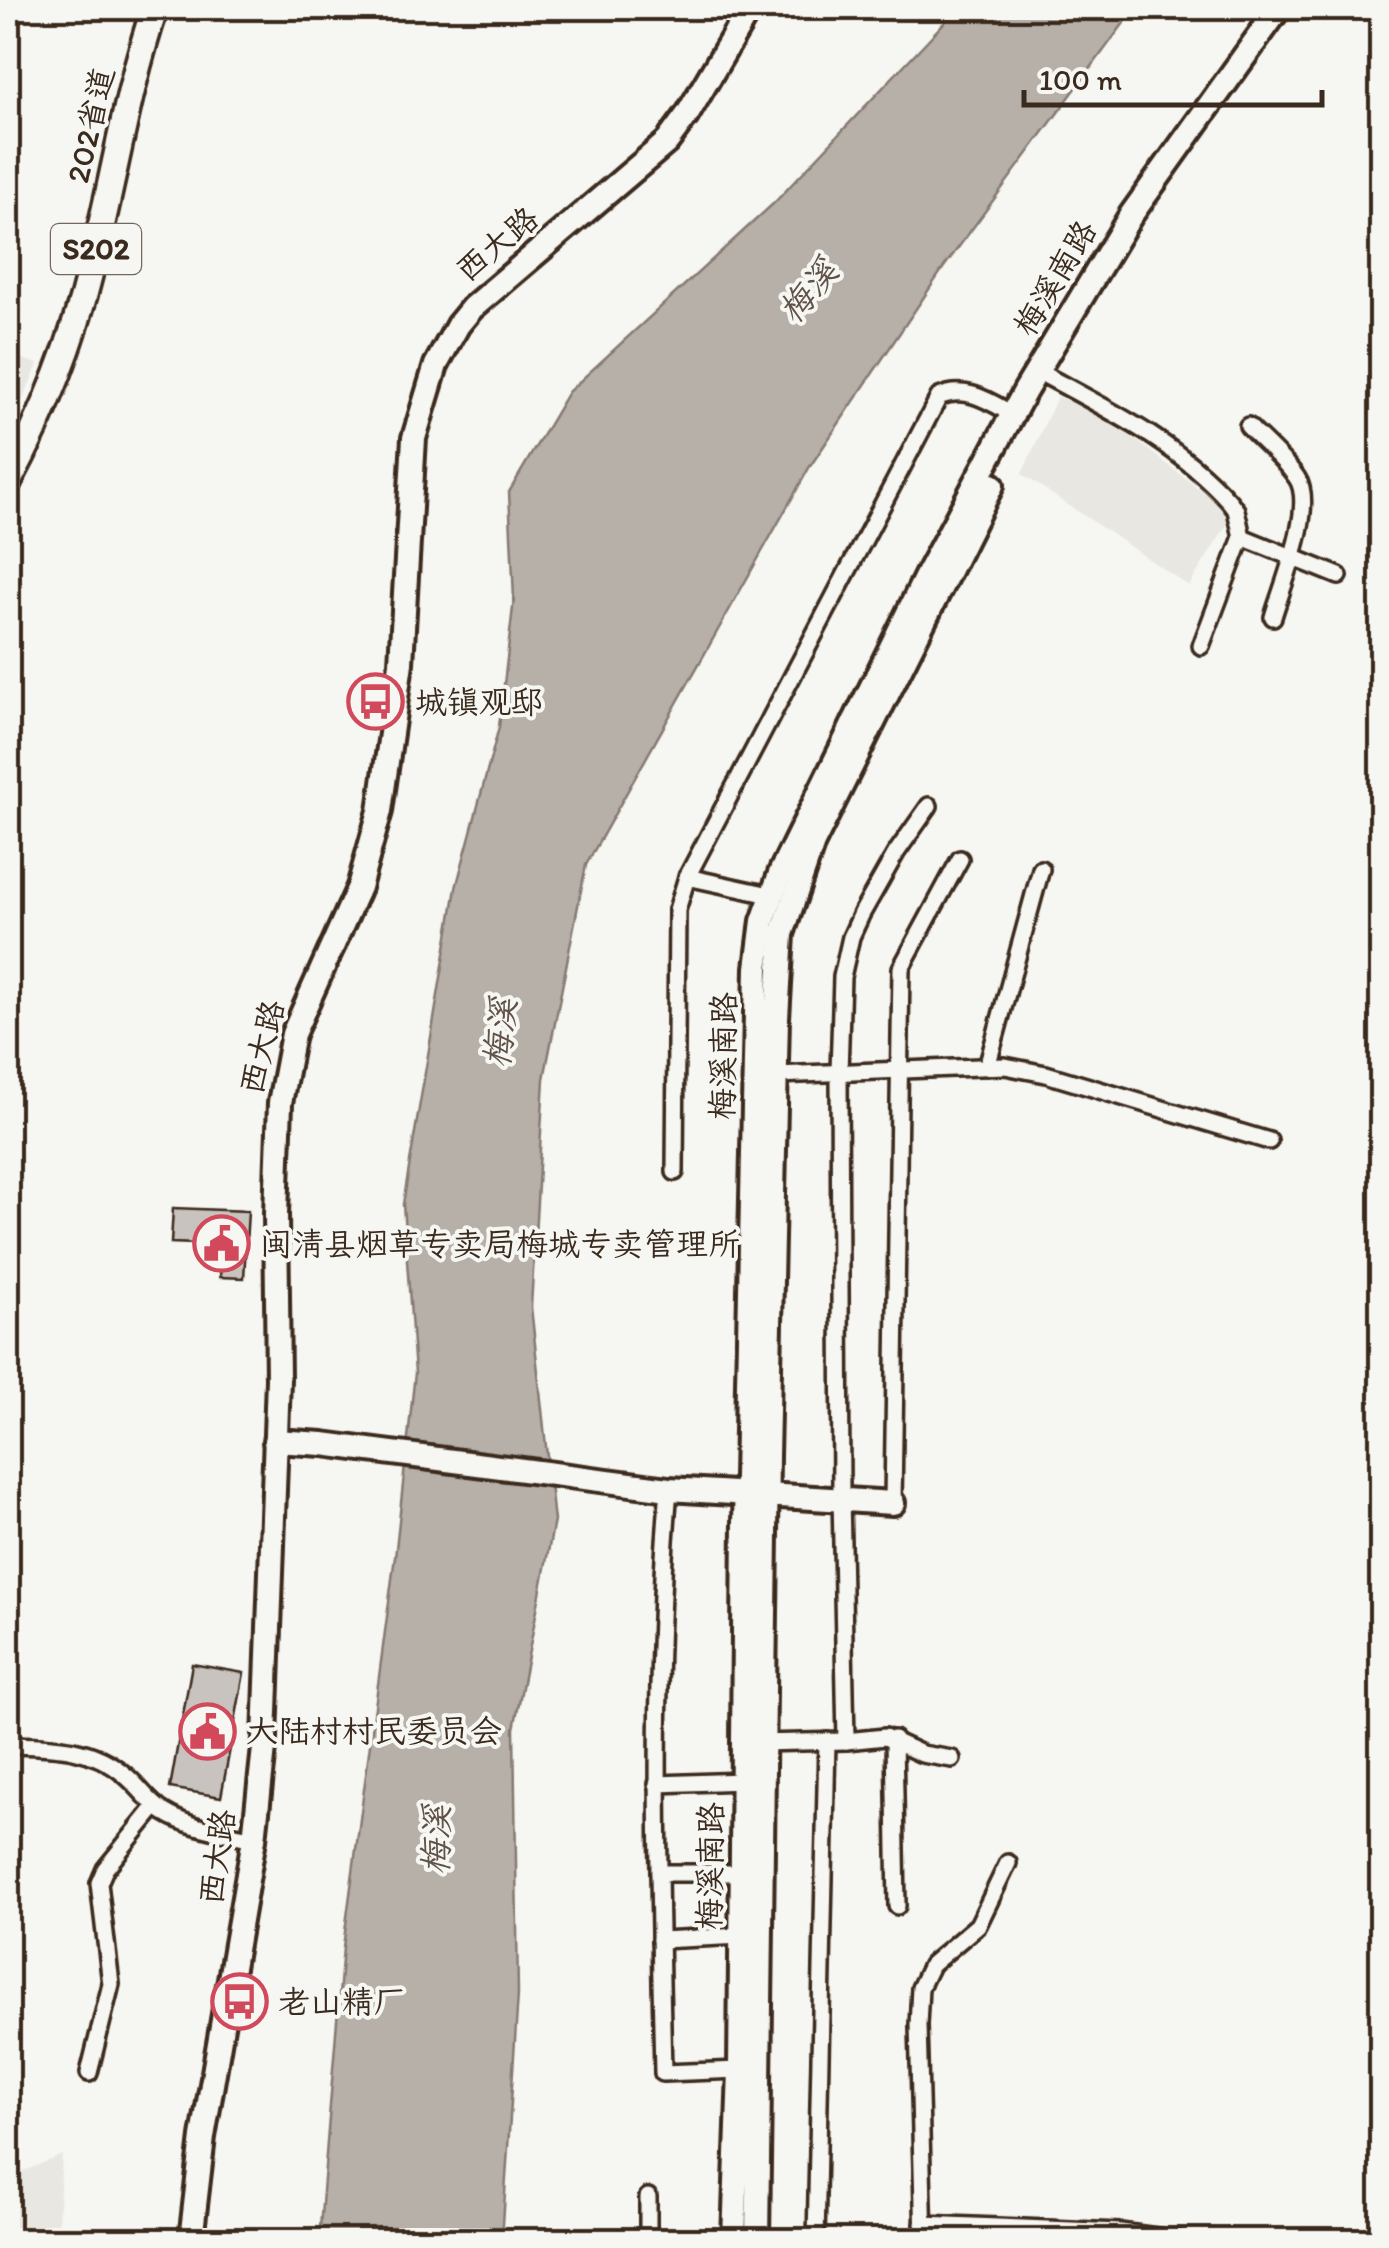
<svg xmlns="http://www.w3.org/2000/svg" width="1389" height="2248" font-family="Itim,'LXGW WenKai TC',sans-serif">
<rect width="100%" height="100%" fill="#f6f6f2"/>
<filter id="ink" filterUnits="userSpaceOnUse"><feTurbulence type="fractalNoise" baseFrequency=".01" numOctaves="2"/><feDisplacementMap in="SourceGraphic" scale="20" xChannelSelector="R" yChannelSelector="G"/><feConvolveMatrix kernelMatrix="1 2 1 2 8 2 1 2 1" color-interpolation-filters="sRGB"/></filter>
<g filter="url(#ink)">
<!-- built -->
<g fill="#e8e7e2">
<path d="M 8,354 L 38,364 L 8,434 Z"/>
<path d="M 1057,397 L 1092,409 L 1111,421 L 1233,515 L 1189,586 L 1022,474 Z"/>
<path d="M 62,2155 L 57,2240 L 8,2240 L 8,2178 Z"/>
</g>
<!-- water -->
<path fill="#b6b0a9" stroke="#857a71" stroke-width="2.5" d="M 958,8 L 1135,8 L 944,267 L 809,468 L 586,865 L 544,1079 L 531,1307 L 554,1521 L 514,1729 L 518,1994 L 502,2240 L 319,2240 L 343,1947 L 396,1549 L 415,1373 L 403,1204 L 456,888 L 499,727 L 514,599 L 509,492 L 568,392 L 774,203 Z"/>
<!-- building -->
<g fill="#c8c3be" stroke="#3b2a1e" stroke-width="2.5">
<path d="M 173,1208 L 248,1211 L 244,1278 L 220,1277 L 222,1245 L 171,1243 Z"/>
<path d="M 192,1664 L 244,1673 L 221,1797 L 170,1788 Z"/>
</g>
<g fill="none" stroke-linecap="round" stroke-linejoin="round">
<defs>
<g id="street">
<path d="M 1037,371 C 1107,409 1175,441 1229,501 L 1236,510 L 1242,537 L 1339,576"/>
<path d="M 1248,426 C 1264,443 1284,459 1297,478 C 1316,506 1282,586 1273,617"/>
<path d="M 1201,646 L 1242,537"/>
<path d="M 687,877 L 770,895"/>
<path d="M 987,1067 L 1041,869"/>
<path d="M 776,1075 L 1005,1066 L 1046,1074 L 1269,1141"/>
<path d="M 675,1172 L 677,910 L 687,877 L 939,397 C 966,385 989,401 1012,414"/>
<path d="M 669,1489 C 652,1684 659,1879 663,2073 L 740,2070"/>
<path d="M 893,1503 L 901,968 L 960,859"/>
<path d="M 894,1739 L 897,1906"/>
<path d="M 846,1741 L 885,1737 L 922,1754 L 952,1759"/>
<path d="M 758,1743 L 846,1741 L 841,1495 L 839,1073 L 842,977 L 851,937 L 862,913 L 896,853 L 929,806"/>
<path d="M 8,1745 C 50,1746 91,1745 125,1775 C 139,1786 149,1803 164,1812 C 191,1829 224,1832 254,1839"/>
<path d="M 657,1784 L 744,1781"/>
<path d="M 659,1873 L 743,1873"/>
<path d="M 660,1940 L 742,1936"/>
<path d="M 89,2073 L 111,1984 L 99,1883 L 105,1869 L 156,1806"/>
<path d="M 923,2224 L 1120,2232 L 1179,2240"/>
<path d="M 648,2240 L 648,2197"/>
<path d="M 816,2240 L 827,1741"/>
<path d="M 924,2240 L 918,2025 L 920,1988 L 931,1965 L 978,1925 L 1008,1863"/>
</g>
<g id="secondary">
<path d="M 275,1441 L 323,1444 L 669,1489 L 893,1503"/>
<path d="M 191,2240 L 203,2137 L 254,1839 L 265,1739 L 278,1379 L 276,1214 L 280,1103 L 293,1034 L 359,887 L 380,811 L 401,663 L 414,438 L 436,365 L 458,325 L 472,308 L 667,142 L 687,115 L 750,8"/>
<path d="M 734,2240 L 740,2070 L 745,1523 L 757,968 L 763,921 L 781,871 L 927,574 L 1025,391 L 1131,215 L 1279,8"/>
<path d="M 757,2240 L 767,1456 L 777,1018 L 782,934 L 813,843 L 992,485"/>
</g>
<path id="primary" d="M 8,482 C 44,415 73,342 91,268 C 114,181 126,93 155,8"/>
</defs>
<!-- street casing -->
<use href="#street" stroke="#3b2a1e" stroke-width="22"/>
<!-- secondary casing -->
<use href="#secondary" stroke="#3b2a1e" stroke-width="30"/>
<!-- primary casing -->
<use href="#primary" stroke="#3b2a1e" stroke-width="32"/>
<!-- street -->
<use href="#street" stroke="#f6f6f2" stroke-width="15"/>
<!-- secondary -->
<use href="#secondary" stroke="#f6f6f2" stroke-width="22"/>
<!-- primary -->
<use href="#primary" stroke="#f6f6f2" stroke-width="25"/>
</g>
</g>
<!-- icons -->
<defs>
<symbol id="bus-ring" viewBox="-11 -11 22 22"><circle r="9.5" fill="#f6f6f2" stroke="#d1495b" stroke-width="1.5"/><path d="M-5-6H5V4H4V6H2V4H-2V6H-4V4H-5ZM-3.5-4V0h7V-4ZM-3.5 1.2v1.5H-2V1.2ZM2 1.2v1.5H3.5V1.2Z" fill="#d1495b"/></symbol>
<symbol id="civic-ring" viewBox="-11 -11 22 22"><circle r="9.5" fill="#f6f6f2" stroke="#d1495b" stroke-width="1.5"/><path d="M-.6-6.5H3V-4.5H.6V-3L4-1V1h2V6H-6V1h2V-1L-.6-3ZM-1.2 2.5V6h2.4V2.5Z" fill="#d1495b"/></symbol>
</defs>
<g fill-rule="evenodd">
<use href="#bus-ring" x="344" y="670" width="63" height="63"/>
<use href="#civic-ring" x="190" y="1212" width="63" height="63"/>
<use href="#civic-ring" x="176" y="1700" width="63" height="63"/>
<use href="#bus-ring" x="208" y="1970" width="63" height="63"/>
</g>
<g text-anchor="middle" stroke-width="8" stroke-linejoin="round" paint-order="stroke">
<!-- shield labels -->
<rect fill="#f6f6f2" stroke="#73675e" stroke-width="2.5" x="51" y="224" width="90" height="50" rx="8"/>
<g font-size="30" font-weight="bold" fill="#3b2a1e">
<text x="96" y="259">S202</text>
</g>
<!-- street labels -->
<g font-size="32" fill="#3b2a1e" stroke="#f6f6f2">
<text transform="translate(90 125) rotate(-77)" y="11">202省道</text>
<text transform="translate(497 244) rotate(-40)" y="11">西大路</text>
<text transform="translate(1055 278) rotate(-59)" y="11">梅溪南路</text>
<text transform="translate(262 1047) rotate(-76)" y="11">西大路</text>
<text transform="translate(723 1056) rotate(-89)" y="11">梅溪南路</text>
<text transform="translate(217 1857) rotate(-82)" y="11">西大路</text>
<text transform="translate(710 1866) rotate(-89)" y="11">梅溪南路</text>
</g>
<!-- poi labels -->
<g font-size="32" fill="#3b2a1e" stroke="#f6f6f2" text-anchor="start">
<text x="415" y="713">城镇观邸</text>
<text x="260" y="1255">闽清县烟草专卖局梅城专卖管理所</text>
<text x="246" y="1742">大陆村村民委员会</text>
<text x="278" y="2013">老山精厂</text>
</g>
<!-- water labels -->
<g font-size="35" font-style="italic" fill="#605248" stroke="#f6f6f2">
<text transform="translate(808 291) rotate(-50)" y="12">梅溪</text>
<text transform="translate(500 1033) rotate(-84)" y="12">梅溪</text>
<text transform="translate(436 1840) rotate(-89)" y="12">梅溪</text>
</g>
</g>
<!-- margin -->
<rect width="1389" height="2248" fill="none" stroke="#f6f6f2" stroke-width="40"/>
<rect x="20" y="20" width="1349" height="2208" fill="none" stroke="#3b2a1e" stroke-width="4" filter="url(#ink)"/>
<!-- scale -->
<path d="M1024 90v15h298v-15" fill="none" stroke="#3b2a1e" stroke-width="5"/>
<text x="1039" y="90" font-size="30" fill="#3b2a1e" stroke="#f6f6f2" stroke-width="8" paint-order="stroke">100 m</text>
</svg>
